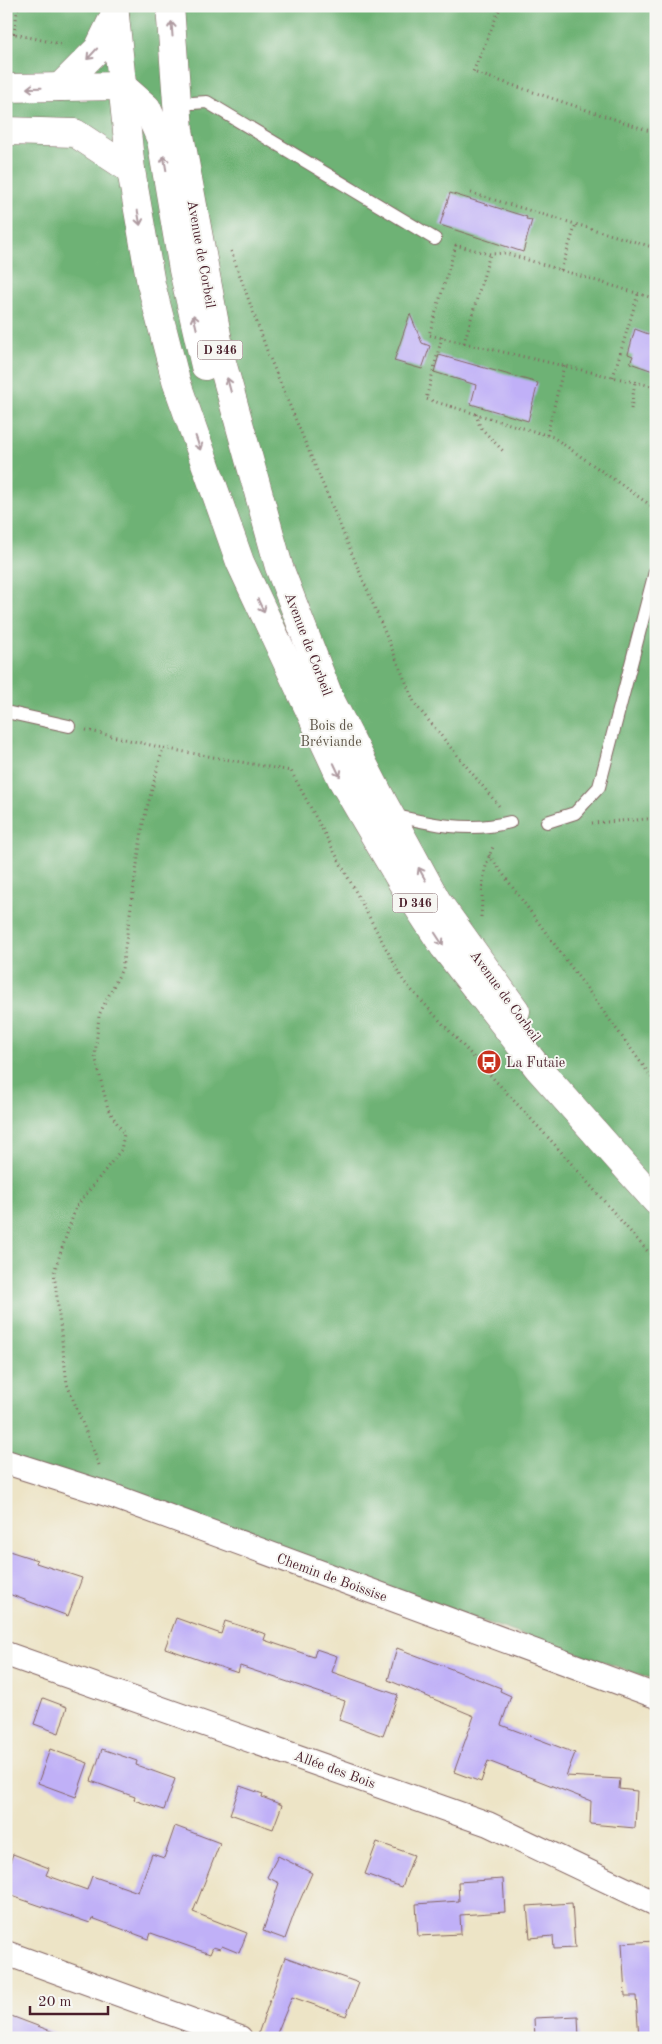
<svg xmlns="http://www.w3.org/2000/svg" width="662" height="2044" font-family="'Old Standard TT',serif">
<rect width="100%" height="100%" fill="#f6f6f2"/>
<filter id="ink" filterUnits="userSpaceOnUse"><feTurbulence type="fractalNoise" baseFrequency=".02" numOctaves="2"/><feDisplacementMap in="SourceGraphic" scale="10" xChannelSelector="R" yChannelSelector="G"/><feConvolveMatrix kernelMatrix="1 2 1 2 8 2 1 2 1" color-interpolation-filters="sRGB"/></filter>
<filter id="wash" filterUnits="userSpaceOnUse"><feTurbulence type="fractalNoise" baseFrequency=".0096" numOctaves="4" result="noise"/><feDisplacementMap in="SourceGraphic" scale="20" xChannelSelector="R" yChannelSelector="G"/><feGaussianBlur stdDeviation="1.12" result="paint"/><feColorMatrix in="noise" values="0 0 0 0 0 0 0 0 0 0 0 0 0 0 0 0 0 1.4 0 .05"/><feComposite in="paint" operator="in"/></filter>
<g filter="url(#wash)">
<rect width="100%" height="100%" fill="#ede4c6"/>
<!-- forest -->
<path fill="#6eb275" stroke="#5c6850" d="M 6,6 L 656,6 L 656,1680 L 6,1460 Z"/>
<g id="blocks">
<!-- building -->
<g fill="#c0b0f7">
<path d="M 450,193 L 527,217 L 526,219 L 532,220 L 523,252 L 440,225 Z"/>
<path d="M 410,314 L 422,343 L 430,346 L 422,369 L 394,361 Z"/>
<path d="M 635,329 L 656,337 L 656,372 L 630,363 L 633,356 L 628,354 Z"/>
<path d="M 439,355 L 538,383 L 528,421 L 471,404 L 476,385 L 434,372 Z"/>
<path d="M 6,1550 L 37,1560 L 36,1563 L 82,1578 L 68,1616 L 6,1593 Z"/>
<path d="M 176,1618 L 221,1634 L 225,1621 L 266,1634 L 264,1640 L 314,1657 L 316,1649 L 337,1656 L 332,1672 L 398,1695 L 383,1736 L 339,1720 L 345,1701 L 240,1666 L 238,1673 L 165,1648 Z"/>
<path d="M 397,1648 L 501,1688 L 500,1691 L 511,1696 L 501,1725 L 575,1753 L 566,1776 L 620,1779 L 619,1789 L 637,1791 L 635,1828 L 590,1824 L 591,1801 L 488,1761 L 481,1782 L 454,1772 L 474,1716 L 388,1680 Z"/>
<path d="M 43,1698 L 67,1707 L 59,1733 L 34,1724 Z"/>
<path d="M 50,1749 L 88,1763 L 76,1797 L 38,1783 Z"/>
<path d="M 102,1749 L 137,1761 L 136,1765 L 175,1779 L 164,1810 L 134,1800 L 135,1797 L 91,1781 Z"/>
<path d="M 240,1786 L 263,1794 L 262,1797 L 282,1805 L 273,1829 L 230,1814 Z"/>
<path d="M 175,1826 L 220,1843 L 193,1912 L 247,1933 L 239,1953 L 222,1946 L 220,1949 L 213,1947 L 210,1954 L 151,1933 L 149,1939 L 92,1918 L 90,1923 L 6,1894 L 6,1873 L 13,1854 L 49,1868 L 46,1875 L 87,1890 L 92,1876 L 138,1892 L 152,1854 L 164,1858 Z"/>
<path d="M 377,1842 L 414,1855 L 402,1887 L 365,1874 Z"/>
<path d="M 278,1856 L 312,1873 L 294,1914 L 285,1939 L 263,1931 L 279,1883 L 267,1877 Z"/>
<path d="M 503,1879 L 505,1912 L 460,1915 L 461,1934 L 418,1936 L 416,1904 L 459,1901 L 458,1882 Z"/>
<path d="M 572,1903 L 575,1948 L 554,1949 L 553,1936 L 530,1938 L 527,1906 Z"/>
<path d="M 655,1941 L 656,2038 L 639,2038 L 636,1996 L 625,1996 L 622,1943 Z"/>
<path d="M 285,1957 L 359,1983 L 346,2016 L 292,1997 L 275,2038 L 257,2037 Z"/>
<path d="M 6,2014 L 64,2036 L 64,2038 L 6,2038 Z"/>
<path d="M 578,2016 L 579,2038 L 535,2038 L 534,2018 Z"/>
</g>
</g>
</g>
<g filter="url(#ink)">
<use href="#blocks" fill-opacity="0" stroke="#836461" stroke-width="1"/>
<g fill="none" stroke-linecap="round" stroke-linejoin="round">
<defs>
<g id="service">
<path d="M 177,104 L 207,102 L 435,239"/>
<path d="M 6,712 L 69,726"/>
<path d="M 392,815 C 431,824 470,833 510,822"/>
<path d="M 547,822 L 575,813 L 599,787 L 656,568"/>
</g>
<g id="minor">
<path d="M 6,1462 L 110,1495 L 656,1696"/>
<path d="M 6,1654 L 488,1824 L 656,1904"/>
<path d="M 6,1953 L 240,2038"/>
</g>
<g id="primary">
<path d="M 114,6 L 131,170 L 151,284 L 176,381 L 240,562 L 342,780 L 401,881 L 444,947 L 538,1068 L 656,1201"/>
<path d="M 170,6 L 179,130 L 222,362 L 279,567 L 330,699 L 383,802 L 437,901 L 516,1011"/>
<path d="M 60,87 L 98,49 L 115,14"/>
<path d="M 6,88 L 122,86 L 147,108 L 161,140 L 183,270 L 205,366"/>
<path d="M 6,131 L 75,133 L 131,170"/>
</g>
</defs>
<!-- service casing -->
<use href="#service" stroke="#836461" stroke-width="14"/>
<!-- minor casing -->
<use href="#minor" stroke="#836461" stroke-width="26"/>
<!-- primary casing -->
<use href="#primary" stroke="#836461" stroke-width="29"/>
<!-- path -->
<g stroke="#836461" stroke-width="3" stroke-dasharray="1 4" stroke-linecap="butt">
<path d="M 501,6 L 473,72 L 656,133"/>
<path d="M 6,32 L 64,45"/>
<path d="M 14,34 L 18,6"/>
<path d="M 471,193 L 656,248"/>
<path d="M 455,245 L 490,254 L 505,253 L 656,299"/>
<path d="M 456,245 L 429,335 L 656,387"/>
<path d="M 231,251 L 269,356 L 415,704 L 499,806"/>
<path d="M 561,270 L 576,224"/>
<path d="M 442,337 L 426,399 L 553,437 L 656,509"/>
<path d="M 464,343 L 490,254"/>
<path d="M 613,377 L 638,294"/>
<path d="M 631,409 L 635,382"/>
<path d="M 476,414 L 480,427 L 504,452"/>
<path d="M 547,435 L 564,366"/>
<path d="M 86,730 L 163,748 L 291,771 L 404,982 L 556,1146 L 656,1261"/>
<path d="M 592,823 L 647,819 L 656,821"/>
<path d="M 489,855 L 656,1083"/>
<path d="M 481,917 C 483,889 481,871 494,845"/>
<path d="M 99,1465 L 67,1384 L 54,1272 L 76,1207 L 121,1150 L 124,1134 L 108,1109 L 95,1056 L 99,1015 L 122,969 L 143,823 L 163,748"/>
</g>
<!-- service -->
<use href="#service" stroke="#fff" stroke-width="12"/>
<!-- minor -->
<use href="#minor" stroke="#fff" stroke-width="24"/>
<!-- primary -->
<use href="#primary" stroke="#fff" stroke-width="28"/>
</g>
<!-- one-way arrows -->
<defs><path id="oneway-shaft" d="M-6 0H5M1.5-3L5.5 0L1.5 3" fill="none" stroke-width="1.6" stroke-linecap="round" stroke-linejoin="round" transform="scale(1.25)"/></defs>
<g stroke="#ae9aa0">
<use href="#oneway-shaft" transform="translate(172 29) rotate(-94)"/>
<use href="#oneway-shaft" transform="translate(92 54) rotate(133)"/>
<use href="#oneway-shaft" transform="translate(34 88) rotate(179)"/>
<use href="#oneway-shaft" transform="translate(165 163) rotate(-100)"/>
<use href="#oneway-shaft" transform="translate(139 218) rotate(80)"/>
<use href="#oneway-shaft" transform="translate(195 322) rotate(-103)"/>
<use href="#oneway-shaft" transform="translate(229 385) rotate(-105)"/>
<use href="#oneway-shaft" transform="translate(198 443) rotate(71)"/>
<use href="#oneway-shaft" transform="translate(261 606) rotate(65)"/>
<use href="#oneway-shaft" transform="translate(337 770) rotate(65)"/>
<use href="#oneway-shaft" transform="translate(422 874) rotate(-119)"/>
<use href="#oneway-shaft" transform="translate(439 939) rotate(57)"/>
</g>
</g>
<!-- icons -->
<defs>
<symbol id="bus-disc" viewBox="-11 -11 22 22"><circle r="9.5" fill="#c8321e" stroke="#f6f6f2"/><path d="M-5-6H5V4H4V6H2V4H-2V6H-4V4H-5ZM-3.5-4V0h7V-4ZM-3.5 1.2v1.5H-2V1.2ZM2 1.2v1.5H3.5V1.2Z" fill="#fff"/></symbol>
</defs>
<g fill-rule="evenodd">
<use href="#bus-disc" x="475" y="1048" width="28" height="28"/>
</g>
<g text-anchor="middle" stroke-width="4" stroke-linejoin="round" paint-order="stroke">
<!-- shield labels -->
<g fill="#f6f6f2" stroke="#7e6067" stroke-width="1">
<rect x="197.5" y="340.5" width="45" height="19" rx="4"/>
<rect x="392.5" y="893.5" width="45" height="19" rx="4"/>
</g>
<g font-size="12" font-weight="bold" fill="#4a1f2b">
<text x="220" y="354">D 346</text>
<text x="415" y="907">D 346</text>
</g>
<!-- street labels -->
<g font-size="14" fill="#4a1f2b" stroke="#f6f6f2">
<text transform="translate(202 254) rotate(80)" y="5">Avenue de Corbeil</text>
<text transform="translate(309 644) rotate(69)" y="5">Avenue de Corbeil</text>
<text transform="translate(506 996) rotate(54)" y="5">Avenue de Corbeil</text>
<text transform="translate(332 1577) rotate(20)" y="5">Chemin de Boissise</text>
<text transform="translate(335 1769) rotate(20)" y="5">Allée des Bois</text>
</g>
<!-- park labels -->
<g font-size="14" fill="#5d5447" stroke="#f6f6f2">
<text x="331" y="730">Bois de<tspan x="331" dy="16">Bréviande</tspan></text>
</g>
<!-- poi labels -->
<g font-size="14" fill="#4a1f2b" stroke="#f6f6f2" text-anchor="start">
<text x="506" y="1067">La Futaie</text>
</g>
</g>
<!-- margin -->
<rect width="662" height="2044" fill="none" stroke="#f6f6f2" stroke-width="25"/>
<!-- scale -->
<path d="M30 2006v8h78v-8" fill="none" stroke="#4a1f2b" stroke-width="2.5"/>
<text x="38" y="2006" font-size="15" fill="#4a1f2b" stroke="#f6f6f2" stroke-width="4" paint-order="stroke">20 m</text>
</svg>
